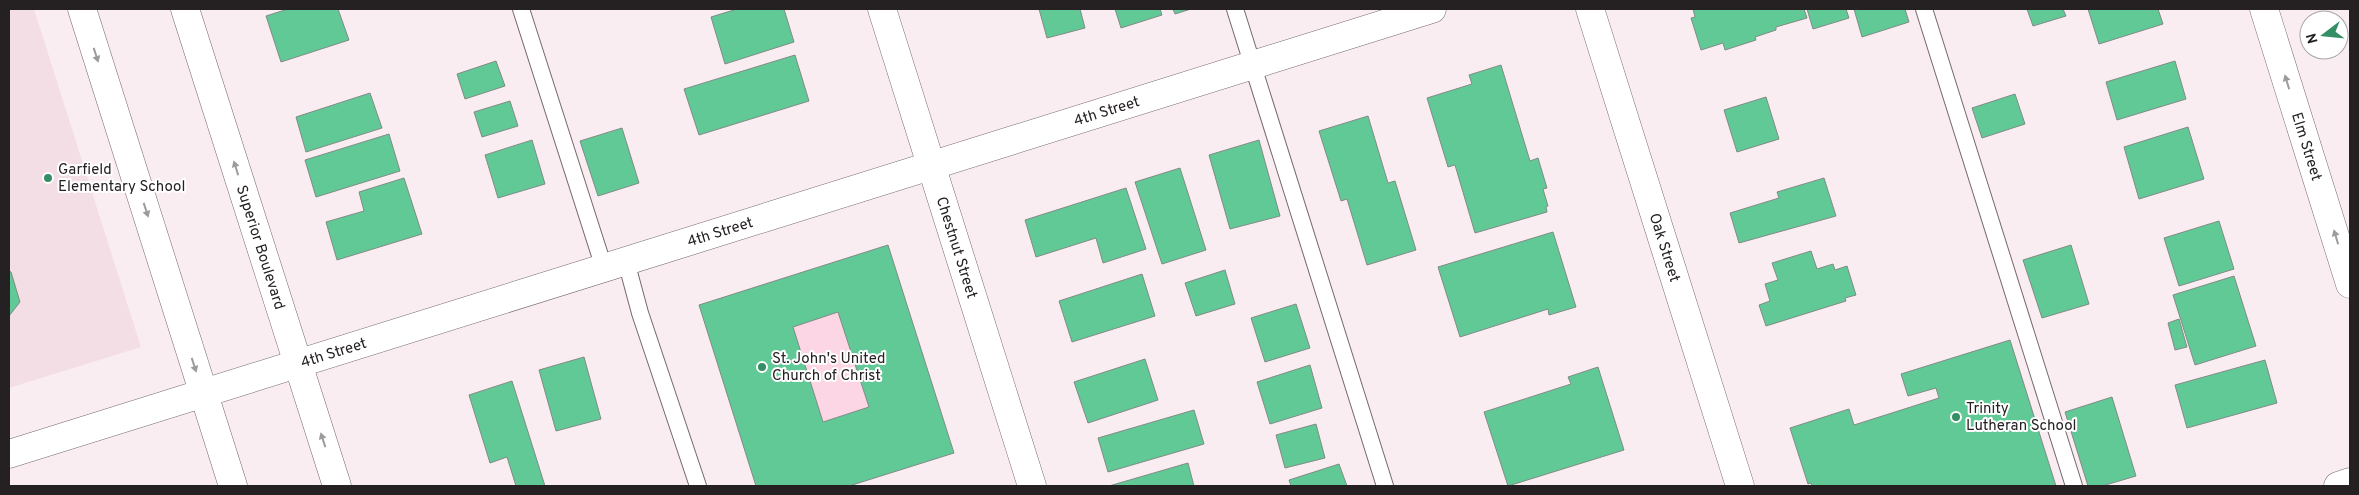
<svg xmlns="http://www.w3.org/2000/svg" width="2359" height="495" font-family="Overpass,sans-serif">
<rect width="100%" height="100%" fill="#faedf2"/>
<!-- built -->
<path fill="#f3dee6" d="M 9,9 L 34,9 L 141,347 L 9,388 Z"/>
<!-- green -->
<path fill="#fcd6e4" d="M 838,312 L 869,407 L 823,422 L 793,327 Z"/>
<!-- building -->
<g fill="#60c996" stroke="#818b85" fill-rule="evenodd">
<path d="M 288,9 L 338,9 L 349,40 L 281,62 L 266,16 Z"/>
<path d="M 737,9 L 784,9 L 794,42 L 725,64 L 711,17 Z"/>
<path d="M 1039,9 L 1080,9 L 1085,28 L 1047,38 Z"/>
<path d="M 1115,9 L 1160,9 L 1162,15 L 1121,28 Z"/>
<path d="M 1173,9 L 1191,9 L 1175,14 Z"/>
<path d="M 1693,9 L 1804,9 L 1807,18 L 1776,27 L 1776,30 L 1755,37 L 1756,40 L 1725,50 L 1723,43 L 1701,50 L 1691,18 L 1695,17 Z"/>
<path d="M 1807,9 L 1846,9 L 1849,18 L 1813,29 Z"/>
<path d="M 1854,9 L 1905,9 L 1909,22 L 1862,37 Z"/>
<path d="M 2027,9 L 2063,9 L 2066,16 L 2033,26 Z"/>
<path d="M 2088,9 L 2158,9 L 2163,24 L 2099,44 Z"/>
<path d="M 795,55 L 809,101 L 699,135 L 684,89 Z"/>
<path d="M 496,61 L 505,86 L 465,99 L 457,74 Z"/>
<path d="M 2175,61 L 2186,99 L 2117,120 L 2106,82 Z"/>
<path d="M 1501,65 L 1530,161 L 1538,158 L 1547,188 L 1543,189 L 1548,206 L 1546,207 L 1547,212 L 1475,233 L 1455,165 L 1448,167 L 1427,98 L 1472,84 L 1469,75 Z"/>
<path d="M 370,93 L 382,128 L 306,152 L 296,117 Z"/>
<path d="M 2015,94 L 2025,124 L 1982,138 L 1972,108 Z"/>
<path d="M 1766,97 L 1779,139 L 1737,152 L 1724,110 Z"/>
<path d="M 510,101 L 518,126 L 482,137 L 474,112 Z"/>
<path d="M 1368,116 L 1388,183 L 1395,181 L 1416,250 L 1367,265 L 1347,199 L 1341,201 L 1319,131 Z"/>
<path d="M 2188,127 L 2204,179 L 2139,199 L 2124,147 Z"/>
<path d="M 622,128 L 639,183 L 598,196 L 580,141 Z"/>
<path d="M 389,134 L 400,171 L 316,197 L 305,160 Z"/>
<path d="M 532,140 L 545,184 L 498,198 L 485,155 Z"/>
<path d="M 1259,140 L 1280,216 L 1230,229 L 1209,155 Z"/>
<path d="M 1180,168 L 1206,250 L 1162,264 L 1135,182 Z"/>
<path d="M 404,178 L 422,234 L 337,260 L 326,222 L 364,211 L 359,192 Z"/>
<path d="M 1824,178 L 1836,216 L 1739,243 L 1730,213 L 1779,198 L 1777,192 Z"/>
<path d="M 1126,188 L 1146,249 L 1103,263 L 1096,238 L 1036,257 L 1025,220 Z"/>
<path d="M 2219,221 L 2234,269 L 2179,286 L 2164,238 Z"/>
<path d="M 1553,232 L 1576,307 L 1549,315 L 1548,309 L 1460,337 L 1438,267 Z"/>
<path d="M 888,245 L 954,453 L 849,486 L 756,486 L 699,305 ZM 838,312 L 869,407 L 823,422 L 793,327 Z"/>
<path d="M 2071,245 L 2089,304 L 2042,318 L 2023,260 Z"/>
<path d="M 1811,251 L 1817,269 L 1833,264 L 1835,270 L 1847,266 L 1856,295 L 1845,298 L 1846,301 L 1766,326 L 1759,305 L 1770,301 L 1765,284 L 1778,280 L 1772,263 Z"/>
<path d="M 1225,270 L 1235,304 L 1196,316 L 1185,283 Z"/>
<path d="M 9,271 L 11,272 L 20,302 L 9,316 Z"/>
<path d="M 1142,274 L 1155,316 L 1072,342 L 1059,301 Z"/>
<path d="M 2234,276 L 2256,346 L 2195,365 L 2173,295 Z"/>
<path d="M 1296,304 L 1310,348 L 1265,362 L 1251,318 Z"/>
<path d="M 2179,319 L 2187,347 L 2175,350 L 2168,323 Z"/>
<path d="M 2010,340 L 2056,486 L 1812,486 L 1811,483 L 1808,484 L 1790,428 L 1849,409 L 1854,425 L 1939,398 L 1936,388 L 1908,396 L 1901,374 Z"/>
<path d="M 584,357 L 601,419 L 556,431 L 539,370 Z"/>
<path d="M 1145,359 L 1158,400 L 1088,423 L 1074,382 Z"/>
<path d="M 2265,360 L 2277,403 L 2187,428 L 2175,385 Z"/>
<path d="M 1310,365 L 1322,408 L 1270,424 L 1257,382 Z"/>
<path d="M 1598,367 L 1624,450 L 1508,486 L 1484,412 L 1571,384 L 1568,377 Z"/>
<path d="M 512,381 L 545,486 L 516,486 L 507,457 L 490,463 L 469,395 Z"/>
<path d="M 2112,397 L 2136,476 L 2102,486 L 2088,486 L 2065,412 Z"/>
<path d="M 1194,410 L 1204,444 L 1108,472 L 1098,438 Z"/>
<path d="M 1316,424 L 1325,458 L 1285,468 L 1276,435 Z"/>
<path d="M 1188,463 L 1194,486 L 1109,486 Z"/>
<path d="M 1339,464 L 1347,486 L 1291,486 L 1289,480 Z"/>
</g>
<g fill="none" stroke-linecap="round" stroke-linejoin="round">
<defs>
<g id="service">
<path d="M 521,9 L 604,268"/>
<path d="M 1235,9 L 1385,486"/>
<path d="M 1924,9 L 2074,486"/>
<path d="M 626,261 L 640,313 L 698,486"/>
</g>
<g id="minor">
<path d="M 82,9 L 233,486"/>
<path id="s1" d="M 185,9 L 337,486"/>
<path id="s2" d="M 882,9 L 1032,486"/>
<path id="s3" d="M 2264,9 L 2350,284"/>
<path id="s4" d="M 9,454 L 1432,9"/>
<path d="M 2338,486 L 2350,482"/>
</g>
<g id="tertiary">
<path id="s5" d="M 1590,9 L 1740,486"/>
</g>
</defs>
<!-- service casing -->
<use href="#service" stroke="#75696e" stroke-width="18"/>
<!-- minor casing -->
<use href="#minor" stroke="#75696e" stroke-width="29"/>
<!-- tertiary casing -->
<use href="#tertiary" stroke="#75696e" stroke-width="29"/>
<!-- service -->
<use href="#service" stroke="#fff" stroke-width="16"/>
<!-- minor -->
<use href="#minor" stroke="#fff" stroke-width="28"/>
<!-- tertiary -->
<use href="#tertiary" stroke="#fff" stroke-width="28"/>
</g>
<!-- one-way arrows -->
<defs><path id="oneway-solid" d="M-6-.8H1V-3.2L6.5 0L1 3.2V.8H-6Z" transform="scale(1.25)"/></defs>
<g fill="#9d9b9c">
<use href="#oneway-solid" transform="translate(96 55) rotate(72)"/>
<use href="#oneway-solid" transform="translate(2287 82) rotate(-107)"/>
<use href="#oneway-solid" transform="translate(236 168) rotate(-107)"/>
<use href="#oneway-solid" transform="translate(146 210) rotate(72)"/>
<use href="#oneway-solid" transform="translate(2336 237) rotate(-107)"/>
<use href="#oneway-solid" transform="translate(194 365) rotate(72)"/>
<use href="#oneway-solid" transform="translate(323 440) rotate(-108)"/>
</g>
<!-- markers -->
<g fill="#358f66" stroke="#fff" stroke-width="2">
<circle cx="48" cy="178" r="5"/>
<circle cx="762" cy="367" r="5"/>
<circle cx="1956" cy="417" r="5"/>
</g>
<g text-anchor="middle" stroke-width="4" stroke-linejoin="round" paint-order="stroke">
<!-- street labels -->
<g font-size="15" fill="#252022" stroke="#fff">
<text dy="5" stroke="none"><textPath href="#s4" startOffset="1150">4th Street</textPath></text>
<text dy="5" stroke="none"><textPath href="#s3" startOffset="144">Elm Street</textPath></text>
<text dy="5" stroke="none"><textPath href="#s4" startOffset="745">4th Street</textPath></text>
<text dy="5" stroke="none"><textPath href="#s2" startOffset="250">Chestnut Street</textPath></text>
<text dy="5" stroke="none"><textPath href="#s1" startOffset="250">Superior Boulevard</textPath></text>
<text dy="5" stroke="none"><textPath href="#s5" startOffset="250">Oak Street</textPath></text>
<text dy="5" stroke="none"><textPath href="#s4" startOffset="340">4th Street</textPath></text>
</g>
<!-- poi labels -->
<g font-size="15" fill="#252022" stroke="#fff" text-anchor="start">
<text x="58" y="174">Garfield<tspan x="58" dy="17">Elementary School</tspan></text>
<text x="772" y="363">St. John's United<tspan x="772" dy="17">Church of Christ</tspan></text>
<text x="1966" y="413">Trinity<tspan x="1966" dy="17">Lutheran School</tspan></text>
</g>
</g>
<!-- border -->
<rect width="2359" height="495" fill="none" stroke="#252022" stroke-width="20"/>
<!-- north arrow -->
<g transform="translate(2324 35) rotate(254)"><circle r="24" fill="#ffffff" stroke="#a8a6a7"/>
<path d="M0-4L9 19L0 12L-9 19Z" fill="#358f66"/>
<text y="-8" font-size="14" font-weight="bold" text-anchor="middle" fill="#252022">N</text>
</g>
</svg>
